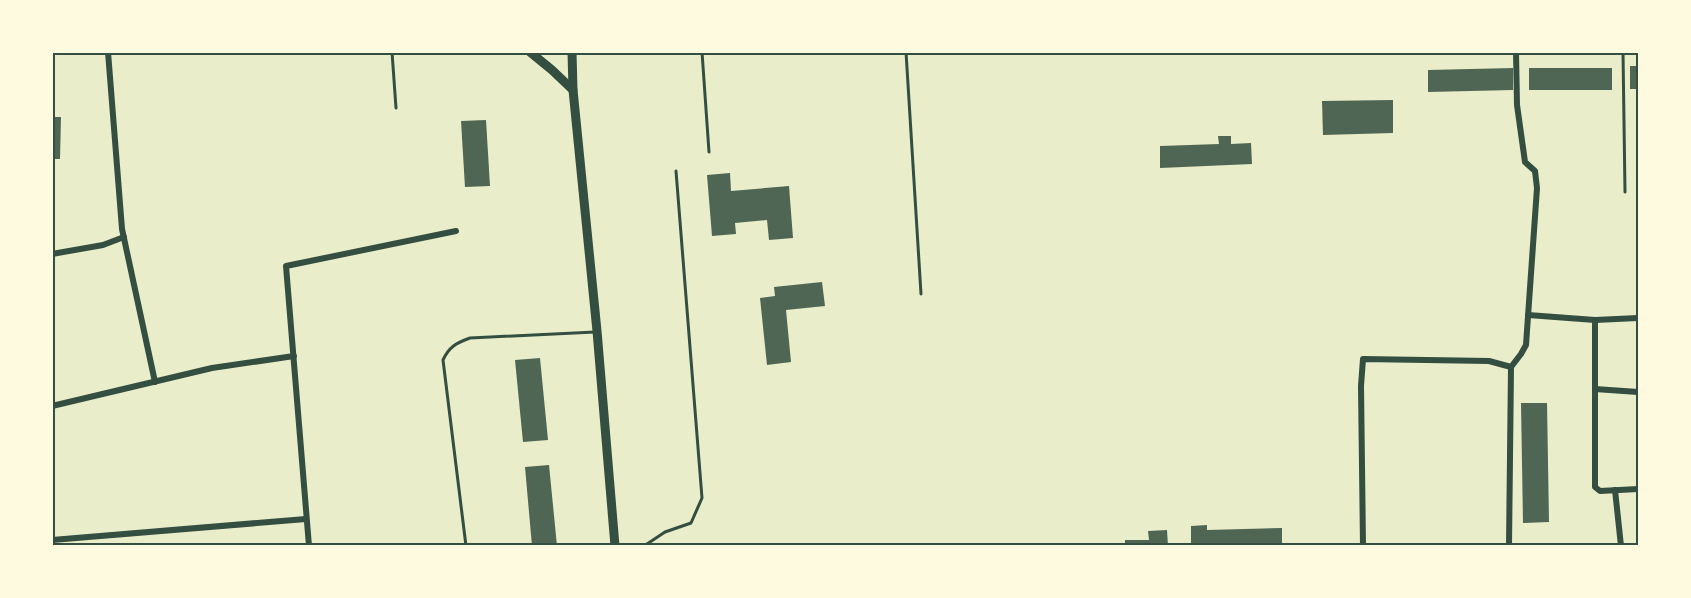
<svg xmlns="http://www.w3.org/2000/svg" width="1691" height="598" font-family="'Sofia Sans Condensed',sans-serif">
<rect width="100%" height="100%" fill="#e9edc9"/>
<!-- building -->
<g fill="#4f6655">
<rect x="1630" y="66" width="8" height="23"/>
<path d="M 1513,68 L 1513,90 L 1428,92 L 1428,70 Z"/>
<rect x="1529" y="68" width="83" height="22"/>
<path d="M 1393,100 L 1393,133 L 1323,135 L 1322,101 Z"/>
<path d="M 52,117 L 61,117 L 60,159 L 52,159 Z"/>
<path d="M 486,120 L 490,186 L 465,187 L 461,121 Z"/>
<path d="M 1218,136 L 1231,136 L 1231,144 L 1251,143 L 1252,164 L 1160,168 L 1160,146 L 1219,144 Z"/>
<path d="M 730,173 L 731,191 L 789,186 L 793,238 L 769,240 L 767,220 L 735,223 L 736,234 L 712,236 L 707,175 Z"/>
<path d="M 822,282 L 825,306 L 786,310 L 791,362 L 767,365 L 760,298 L 775,296 L 774,287 Z"/>
<path d="M 540,358 L 548,440 L 523,442 L 515,360 Z"/>
<path d="M 1521,403 L 1547,403 L 1549,522 L 1523,523 Z"/>
<path d="M 549,465 L 557,546 L 532,546 L 525,467 Z"/>
<path d="M 1207,525 L 1207,530 L 1282,528 L 1282,546 L 1191,546 L 1191,526 Z"/>
<path d="M 1167,530 L 1168,546 L 1125,546 L 1125,540 L 1149,540 L 1148,531 Z"/>
</g>
<g fill="none" stroke-linecap="round" stroke-linejoin="round">
<!-- service -->
<g stroke="#344e41" stroke-width="3">
<path d="M 392,52 L 396,108"/>
<path d="M 702,52 L 709,152"/>
<path d="M 906,52 L 921,294"/>
<path d="M 1623,52 L 1625,192"/>
<path d="M 466,546 L 443,360 C 449,347 456,343 470,338 L 595,332"/>
<path d="M 644,546 L 665,532 L 691,523 L 702,498 L 676,171"/>
</g>
<!-- minor -->
<g stroke="#344e41" stroke-width="6">
<path d="M 108,52 L 122,229 L 155,382"/>
<path d="M 52,254 L 103,245 L 124,237"/>
<path d="M 1528,315 L 1595,320 L 1638,318"/>
<path d="M 1595,320 L 1595,487 L 1600,491 L 1638,489"/>
<path d="M 1595,389 L 1638,392"/>
<path d="M 52,406 L 212,368 L 294,356"/>
<path d="M 1615,490 L 1621,546"/>
<path d="M 52,540 L 306,519"/>
<path d="M 309,546 L 286,266 L 456,231"/>
<path d="M 1363,546 L 1361,386 L 1363,359 L 1489,361 L 1511,367"/>
<path d="M 1509,546 L 1511,367 L 1521,354 L 1526,345 L 1537,188 L 1535,171 L 1525,162 L 1517,105 L 1516,52"/>
</g>
<!-- primary -->
<g stroke="#344e41" stroke-width="9">
<path d="M 530,52 L 552,70 L 573,90"/>
<path d="M 572,52 L 573,90 L 597,331 L 615,546"/>
</g>
</g>
<!-- border -->
<rect width="1691" height="598" fill="none" stroke="#fefae0" stroke-width="108"/>
<rect x="54" y="54" width="1583" height="490" fill="none" stroke="#344e41" stroke-width="2"/>
</svg>
